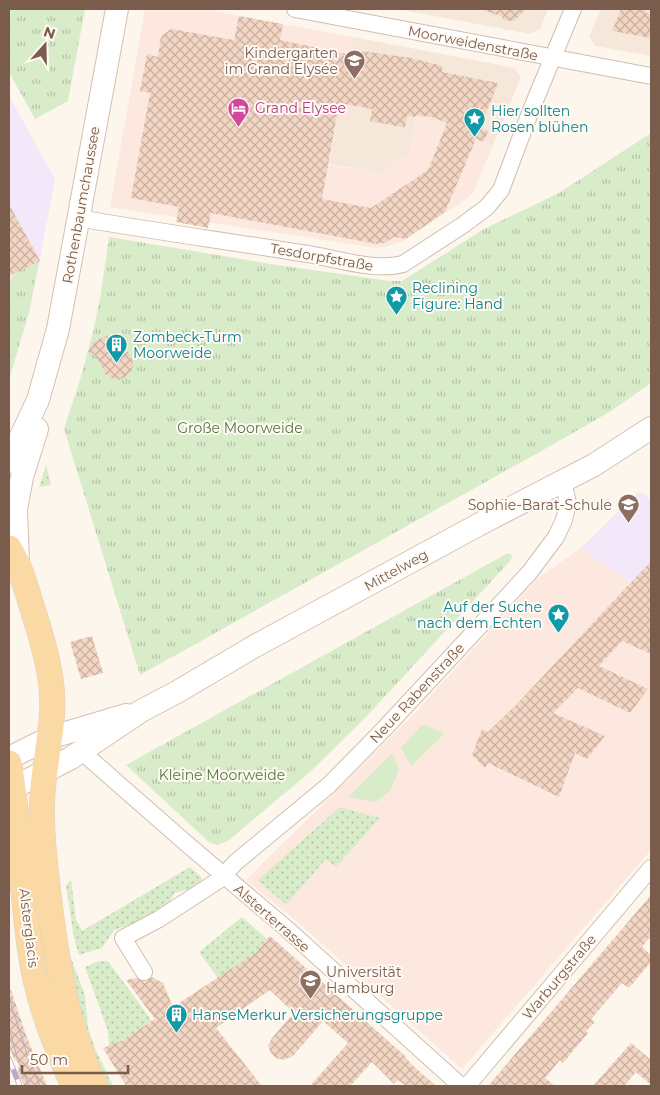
<svg xmlns="http://www.w3.org/2000/svg" width="660" height="1095" font-family="Montserrat,sans-serif">
<defs>
<pattern id="grass-dots" width="8" height="8" patternUnits="userSpaceOnUse" patternTransform="scale(1.25)"><rect width="8" height="8" fill="#d8ecc9"/><path d="M2 2h.1M6 6h.1" fill="none" stroke="#b4c2a5" stroke-width="1.8" stroke-linecap="round"/></pattern>
<pattern id="park-tufts" width="24" height="20" patternUnits="userSpaceOnUse" patternTransform="scale(1.25)"><rect width="24" height="20" fill="#d8ecc9"/><path d="M3 7l-1-3M5 7V3M7 7l1-3M15 17l-1-3M17 17v-4M19 17l1-3" fill="none" stroke="#b4c2a5"/></pattern>
<pattern id="building-cross-hatch" width="8" height="8" patternUnits="userSpaceOnUse" patternTransform="scale(1.25)"><rect width="8" height="8" fill="#f3d5c3"/><path d="M0 0l8 8M0 8l8-8" fill="none" stroke="#cab0a1"/></pattern>
</defs>
<rect width="100%" height="100%" fill="#fdf6ec"/>
<!-- residential -->
<g fill="#f5e8da">
<path d="M 397,9 L 548,9 L 540,29 L 530,34 Z"/>
<path d="M 601,9 L 651,9 L 651,56 L 595,46 L 589,37 Z"/>
<path d="M 353,37 L 515,68 L 521,77 L 493,145 L 429,119 L 416,117 L 409,153 L 381,173 L 329,164 Z"/>
</g>
<!-- commercial -->
<g fill="#fde8e0">
<path d="M 145,9 L 202,9 L 353,37 L 329,165 L 381,173 L 409,153 L 415,117 L 429,119 L 493,145 L 473,193 L 469,197 L 403,241 L 384,247 L 376,248 L 110,207 Z"/>
<path d="M 581,548 L 630,583 L 651,603 L 651,850 L 462,1069 L 301,925 L 246,880 L 412,716 L 538,578 Z"/>
</g>
<!-- education -->
<g fill="#f3e8fa">
<path d="M 9,96 L 55,179 L 37,275 L 9,291 Z"/>
<path d="M 639,491 L 651,500 L 651,603 L 630,583 L 581,548 Z"/>
</g>
<!-- grass -->
<g fill="url(#grass-dots)">
<path d="M 46,465 L 51,485 L 39,487 Z"/>
<path d="M 340,807 L 380,818 L 336,867 L 326,859 L 286,905 L 258,880 Z"/>
<path d="M 190,867 L 202,878 L 200,886 L 175,893 L 165,908 L 142,920 L 114,930 L 102,948 L 79,955 L 74,938 L 66,885 L 71,880 L 76,919 L 82,931 Z"/>
<path d="M 242,917 L 267,939 L 255,953 L 218,978 L 199,952 Z"/>
<path d="M 69,958 L 71,958 L 85,995 L 88,1028 L 95,1048 L 113,1086 L 108,1086 L 91,1050 L 71,986 Z"/>
<path d="M 99,961 L 108,961 L 152,1021 L 123,1040 L 109,1046 L 108,1031 L 85,967 Z"/>
</g>
<!-- park -->
<g fill="url(#park-tufts)">
<path d="M 9,9 L 85,9 L 68,101 L 35,119 L 9,72 Z"/>
<path d="M 651,133 L 651,383 L 611,411 L 559,441 L 140,675 L 64,429 L 80,380 L 93,332 L 101,293 L 109,237 L 277,265 L 390,281 L 402,281 L 484,229 L 559,193 Z"/>
<path d="M 39,261 L 30,309 L 9,380 L 9,283 L 15,273 Z"/>
<path d="M 508,553 L 512,555 L 511,560 L 364,719 L 310,772 L 229,840 L 218,845 L 210,843 L 126,765 Z"/>
</g>
<!-- garden -->
<g fill="#d8ecc9">
<path d="M 422,725 L 426,725 L 444,734 L 411,766 L 401,748 Z"/>
<path d="M 392,753 L 399,769 L 391,790 L 376,802 L 348,797 Z"/>
</g>
<!-- building -->
<g fill="url(#building-cross-hatch)" fill-rule="evenodd">
<path d="M 483,9 L 526,9 L 514,21 L 502,20 L 503,17 L 483,10 Z"/>
<path d="M 621,9 L 646,9 L 645,12 L 651,14 L 651,38 L 612,31 Z"/>
<path d="M 239,16 L 283,24 L 280,40 L 361,57 L 362,51 L 411,58 L 442,66 L 442,72 L 498,83 L 480,128 L 488,131 L 484,142 L 476,139 L 445,212 L 406,239 L 394,237 L 385,243 L 377,244 L 211,213 L 208,228 L 176,222 L 179,207 L 131,198 L 150,93 L 140,91 L 147,54 L 158,57 L 161,36 L 171,29 L 234,40 ZM 339,103 L 372,109 L 370,121 L 391,125 L 405,127 L 407,116 L 415,117 L 416,115 L 432,117 L 447,123 L 428,170 L 371,208 L 322,199 Z"/>
<path d="M 9,204 L 40,261 L 9,276 Z"/>
<path d="M 114,333 L 112,347 L 123,349 L 129,353 L 132,359 L 133,366 L 130,373 L 125,377 L 118,380 L 111,378 L 105,374 L 101,364 L 94,354 L 88,352 L 95,341 Z"/>
<path d="M 651,561 L 651,654 L 622,641 L 599,666 L 648,689 L 630,713 L 578,688 L 553,713 L 605,736 L 587,759 L 575,753 L 559,797 L 488,763 L 485,768 L 472,755 L 482,729 L 488,732 L 518,703 Z"/>
<path d="M 92,636 L 103,673 L 81,679 L 70,642 Z"/>
<path d="M 651,895 L 651,936 L 642,947 L 651,955 L 651,962 L 629,988 L 622,983 L 591,1019 L 595,1022 L 586,1031 L 588,1033 L 563,1063 L 560,1060 L 545,1078 L 555,1086 L 488,1086 Z"/>
<path d="M 270,936 L 404,1055 L 411,1064 L 436,1086 L 406,1086 L 398,1080 L 394,1084 L 372,1062 L 350,1086 L 310,1086 L 348,1043 L 323,1021 L 293,1056 L 284,1060 L 276,1058 L 271,1053 L 268,1046 L 272,1038 L 294,1013 L 270,990 L 216,1028 L 262,1086 L 126,1086 L 103,1048 L 123,1040 L 155,1019 L 126,980 L 137,978 L 145,982 L 152,977 L 163,983 L 173,1007 L 255,953 Z"/>
<path d="M 9,990 L 11,990 L 26,1035 L 47,1086 L 25,1086 L 18,1074 L 19,1064 L 13,1057 L 9,1046 Z"/>
<path d="M 631,1043 L 651,1060 L 651,1085 L 636,1072 L 624,1086 L 593,1086 Z"/>
</g>
<g fill="none" stroke-linecap="round" stroke-linejoin="round">
<defs>
<g id="street">
<path d="M 295,9 L 651,76"/>
<path d="M 78,218 C 152,231 227,241 301,253 C 333,257 372,272 403,264 L 463,225 L 487,207 L 501,190 L 531,110 L 573,9"/>
<path d="M 82,752 L 187,844 L 287,929 L 461,1086"/>
<path d="M 144,972 L 123,938 L 159,919 L 219,880 L 236,862 L 329,785 L 384,729 L 529,573 L 556,537 L 564,520 L 568,503 L 563,481"/>
<path d="M 467,1086 L 651,868"/>
</g>
<g id="secondary">
<path d="M 9,462 L 38,400 L 58,329 L 117,9"/>
<path d="M 18,563 L 16,509 L 22,477 L 37,429"/>
<path d="M 9,758 L 49,738 L 126,715"/>
<path d="M 9,790 L 71,758 L 141,711 L 177,692 L 255,646 L 478,525 L 594,465 L 651,428"/>
</g>
<g id="primary">
<path d="M 9,548 C 20,566 25,584 31,604 C 42,639 55,678 52,715 C 50,744 43,772 42,802 C 41,837 46,872 50,907 C 58,969 68,1030 95,1086"/>
<path d="M 9,763 C 20,824 21,887 30,949 C 36,995 54,1044 74,1086"/>
</g>
</defs>
<!-- street casing -->
<use href="#street" stroke="#d1beb0" stroke-width="18"/>
<!-- secondary casing -->
<use href="#secondary" stroke="#d6c0b0" stroke-width="24"/>
<!-- primary casing -->
<use href="#primary" stroke="#dad1cd" stroke-width="26"/>
<!-- street -->
<use href="#street" stroke="#fff" stroke-width="16"/>
<!-- secondary -->
<use href="#secondary" stroke="#fff" stroke-width="22"/>
<!-- primary -->
<use href="#primary" stroke="#fbd9a5" stroke-width="25"/>
<!-- tram -->
<g stroke="#b9a8c9" stroke-width="1">
<path d="M 9,998 L 28,1057 L 40,1086"/>
<path d="M 9,1028 L 18,1060 L 29,1086"/>
</g>
<defs>
<path id="rail" d="M 9,1059 L 20,1086"/>
</defs>
<!-- rail casing -->
<use href="#rail" stroke="#b9a8c9" stroke-width="5.5"/>
<!-- rail -->
<use href="#rail" stroke="#fffaf3" stroke-width="4" stroke-dasharray="11" stroke-linecap="butt"/>
</g>
<!-- icons -->
<defs>
<symbol id="school-pin" viewBox="-11 -11 22 30"><path d="M0 17L-7.5 6A9.5 9.5 0 1 1 7.5 6Z" fill="#8d6e63" stroke="#fffaf3"/><path d="M0-5L7-2L0 1L-7-2ZM-4 1L0 2.5L4 1V4Q0 6-4 4Z" fill="#fff"/></symbol>
<symbol id="hotel-pin" viewBox="-11 -11 22 30"><path d="M0 17L-7.5 6A9.5 9.5 0 1 1 7.5 6Z" fill="#d1479c" stroke="#fffaf3"/><path d="M-6-4.5h1.5V1H6V5H4.5V3h-9V5H-6ZM-4 0a1.8 1.8 0 1 1 3.6 0ZM.5 0V-2.5h3Q6-2.5 6 0Z" fill="#fff"/></symbol>
<symbol id="sight-pin" viewBox="-11 -11 22 30"><path d="M0 17L-7.5 6A9.5 9.5 0 1 1 7.5 6Z" fill="#0f9aa8" stroke="#fffaf3"/><path d="M0-6L1.8-2.2L6-1.7L2.9 1.2L3.7 5.4L0 3.3L-3.7 5.4L-2.9 1.2L-6-1.7L-1.8-2.2Z" fill="#fff"/></symbol>
<symbol id="building-pin" viewBox="-11 -11 22 30"><path d="M0 17L-7.5 6A9.5 9.5 0 1 1 7.5 6Z" fill="#0f9aa8" stroke="#fffaf3"/><path d="M-4-6H4V6H1V3H-1V6H-4ZM-2.5-4.3h1.7v1.8h-1.7ZM.8-4.3h1.7v1.8H.8ZM-2.5-1h1.7V.8h-1.7ZM.8-1h1.7V.8H.8Z" fill="#fff"/></symbol>
<symbol id="university-pin" viewBox="-11 -11 22 30"><path d="M0 17L-7.5 6A9.5 9.5 0 1 1 7.5 6Z" fill="#8d6e63" stroke="#fffaf3"/><path d="M0-5L7-2L0 1L-7-2ZM-4 1L0 2.5L4 1V4Q0 6-4 4Z" fill="#fff"/></symbol>
</defs>
<g fill-rule="evenodd">
<use href="#school-pin" x="342" y="48" width="25" height="34"/>
<use href="#hotel-pin" x="226" y="96" width="25" height="34"/>
<use href="#sight-pin" x="462" y="106" width="25" height="34"/>
<use href="#sight-pin" x="384" y="284" width="25" height="34"/>
<use href="#building-pin" x="104" y="332" width="25" height="34"/>
<use href="#school-pin" x="616" y="492" width="25" height="34"/>
<use href="#sight-pin" x="546" y="602" width="25" height="34"/>
<use href="#university-pin" x="298" y="968" width="25" height="34"/>
<use href="#building-pin" x="164" y="1002" width="25" height="34"/>
</g>
<g text-anchor="middle" stroke-width="4" stroke-linejoin="round" paint-order="stroke">
<!-- street labels -->
<g font-size="14" fill="#7a5c4d" stroke="#fffaf3">
<text transform="translate(473 43) rotate(11)" y="5">Moorweidenstraße</text>
<text transform="translate(81 205) rotate(-80)" y="5">Rothenbaumchaussee</text>
<text transform="translate(322 257) rotate(10)" y="5">Tesdorpfstraße</text>
<text transform="translate(396 570) rotate(-29)" y="5">Mittelweg</text>
<text transform="translate(417 693) rotate(-47)" y="5">Neue Rabenstraße</text>
<text transform="translate(272 918) rotate(41)" y="5">Alsterterrasse</text>
<text transform="translate(29 928) rotate(83)" y="5">Alsterglacis</text>
<text transform="translate(559 977) rotate(-50)" y="5">Warburgstraße</text>
</g>
<!-- education labels -->
<g font-size="14" fill="#785e54" stroke="#fffaf3" text-anchor="end">
<text x="338" y="58">Kindergarten<tspan x="338" dy="16">im Grand Elysée</tspan></text>
<text x="612" y="510">Sophie-Barat-Schule</text>
<text x="326" y="977" text-anchor="start">Universität<tspan x="326" dy="16">Hamburg</tspan></text>
</g>
<!-- hotel labels -->
<g font-size="14" fill="#b23c85" stroke="#fffaf3" text-anchor="start">
<text x="255" y="113">Grand Elysee</text>
</g>
<!-- culture labels -->
<g font-size="14" fill="#0d838f" stroke="#fffaf3" text-anchor="start">
<text x="491" y="116">Hier sollten<tspan x="491" dy="16">Rosen blühen</tspan></text>
<text x="412" y="293">Reclining<tspan x="412" dy="16">Figure: Hand</tspan></text>
<text x="133" y="342">Zombeck-Turm<tspan x="133" dy="16">Moorweide</tspan></text>
<text x="542" y="612" text-anchor="end">Auf der Suche<tspan x="542" dy="16">nach dem Echten</tspan></text>
<text x="192" y="1020">HanseMerkur Versicherungsgruppe</text>
</g>
<!-- park labels -->
<g font-size="14" fill="#537a41" stroke="#fffaf3">
<text x="240" y="433">Große Moorweide</text>
<text x="222" y="780">Kleine Moorweide</text>
</g>
</g>
<!-- border -->
<rect width="660" height="1095" fill="none" stroke="#7a5c4d" stroke-width="20"/>
<!-- north arrow -->
<g transform="translate(45 45) rotate(20)" stroke="#fffaf3" stroke-width="4" paint-order="stroke">
<path d="M0-4L9 19L0 12L-9 19Z" fill="#7a5c4d"/>
<text y="-8" font-size="14" font-weight="bold" text-anchor="middle" fill="#7a5c4d">N</text>
</g>
<!-- scale -->
<path d="M22 1065v8h106v-8" fill="none" stroke="#7a5c4d" stroke-width="2.5"/>
<text x="30" y="1065" font-size="15" fill="#7a5c4d" stroke="#fffaf3" stroke-width="4" paint-order="stroke">50 m</text>
</svg>
